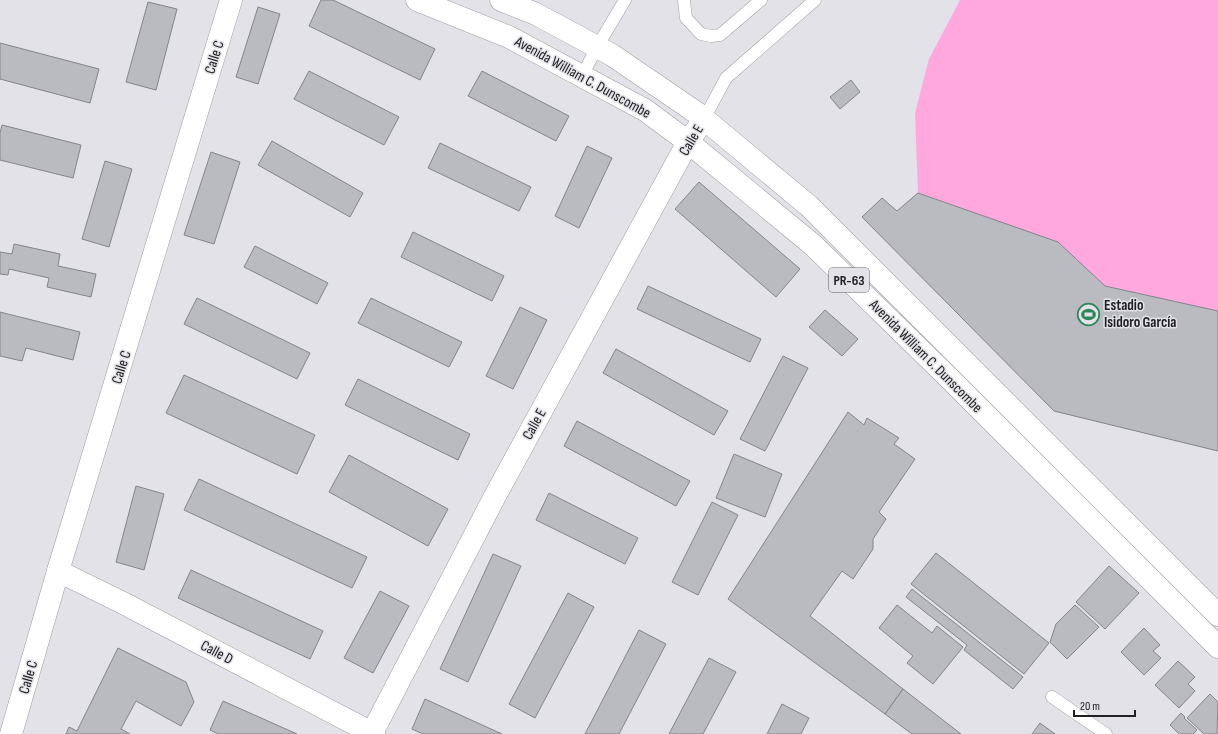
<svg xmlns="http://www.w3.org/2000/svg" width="1218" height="734" font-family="'Sofia Sans Condensed',sans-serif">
<rect width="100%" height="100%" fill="#e2e2e8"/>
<!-- grass -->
<path fill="#fea8dd" d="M 960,0 L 1218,0 L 1218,451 L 1054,411 L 862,217 L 882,198 L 897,211 L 918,193 L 915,113 L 929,59 Z"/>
<!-- building -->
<g fill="#b9bbc1" stroke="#82858a">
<path d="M 321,0 L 333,0 L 435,49 L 420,80 L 309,26 Z"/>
<path d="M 148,2 L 177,9 L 156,90 L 126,82 Z"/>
<path d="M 258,7 L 280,14 L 258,84 L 236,77 Z"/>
<path d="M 0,43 L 99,69 L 90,103 L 0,79 Z"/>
<path d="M 309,71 L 399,117 L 384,145 L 294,99 Z"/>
<path d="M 482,71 L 569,116 L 556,141 L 468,96 Z"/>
<path d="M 851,80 L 860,92 L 840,109 L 830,97 Z"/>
<path d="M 2,125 L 81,145 L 73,178 L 0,160 L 0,133 Z"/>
<path d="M 272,141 L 363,193 L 350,217 L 258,165 Z"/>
<path d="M 440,143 L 531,187 L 519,211 L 428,168 Z"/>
<path d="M 587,146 L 612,158 L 579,228 L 555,216 Z"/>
<path d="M 211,152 L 240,162 L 214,244 L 184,235 Z"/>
<path d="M 105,161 L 132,169 L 109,247 L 82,239 Z"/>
<path d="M 699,182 L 800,269 L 776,297 L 675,209 Z"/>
<path d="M 918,193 L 1058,242 L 1105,286 L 1218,311 L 1218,451 L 1054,411 L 862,217 L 882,198 L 897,211 Z"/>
<path d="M 413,232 L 504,276 L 492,301 L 401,257 Z"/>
<path d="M 14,244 L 60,254 L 58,266 L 96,274 L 91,297 L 47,287 L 49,278 L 9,269 L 8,275 L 0,274 L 0,252 L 12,254 Z"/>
<path d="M 255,246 L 328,283 L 317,304 L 244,267 Z"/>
<path d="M 648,286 L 761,339 L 750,362 L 637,309 Z"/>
<path d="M 197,298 L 310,353 L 297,379 L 184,324 Z"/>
<path d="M 371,298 L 462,342 L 449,367 L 358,323 Z"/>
<path d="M 520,307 L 547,320 L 513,389 L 486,376 Z"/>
<path d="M 825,310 L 858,339 L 842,356 L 809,327 Z"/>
<path d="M 0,312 L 80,332 L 73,360 L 26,348 L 22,361 L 0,356 Z"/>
<path d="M 616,349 L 728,411 L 714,435 L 603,373 Z"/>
<path d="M 783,356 L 808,368 L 765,451 L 740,439 Z"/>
<path d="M 184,375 L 315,435 L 297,474 L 166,413 Z"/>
<path d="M 358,379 L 470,434 L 458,460 L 345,405 Z"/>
<path d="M 848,412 L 864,425 L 867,418 L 899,438 L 894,444 L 915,459 L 879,512 L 886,519 L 873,539 L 873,549 L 853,579 L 842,571 L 810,616 L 903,689 L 885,714 L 728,599 Z"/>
<path d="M 577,421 L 690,481 L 676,506 L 564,446 Z"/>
<path d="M 734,454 L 782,474 L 765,517 L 716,498 Z"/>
<path d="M 349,455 L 448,509 L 428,546 L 329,492 Z"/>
<path d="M 199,479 L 367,557 L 352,588 L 184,510 Z"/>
<path d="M 136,486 L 164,494 L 144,570 L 116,562 Z"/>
<path d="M 549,493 L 638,538 L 625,564 L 536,520 Z"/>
<path d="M 712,502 L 738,515 L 698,595 L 672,582 Z"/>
<path d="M 936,553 L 1049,643 L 1024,674 L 911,584 Z"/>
<path d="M 493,554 L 521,566 L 468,682 L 440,669 Z"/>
<path d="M 1109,566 L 1139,593 L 1105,629 L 1076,602 Z"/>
<path d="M 191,570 L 323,631 L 310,659 L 178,598 Z"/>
<path d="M 912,589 L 1023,677 L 1013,689 L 964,650 L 967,645 L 906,597 Z"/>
<path d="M 380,591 L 409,606 L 373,673 L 344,658 Z"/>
<path d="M 568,593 L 594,607 L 535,718 L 509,704 Z"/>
<path d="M 897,605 L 932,633 L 937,626 L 963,647 L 933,684 L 907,663 L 913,656 L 879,628 Z"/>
<path d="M 1075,605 L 1099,627 L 1067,659 L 1050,642 L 1056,624 Z"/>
<path d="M 1144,628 L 1160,645 L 1153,651 L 1161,658 L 1144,675 L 1121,652 Z"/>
<path d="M 639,630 L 666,644 L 619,734 L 585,734 Z"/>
<path d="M 118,648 L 186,682 L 194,702 L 181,726 L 136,701 L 121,729 L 130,734 L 66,734 L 69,727 L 77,731 Z"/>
<path d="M 709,658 L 736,672 L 703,734 L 669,734 Z"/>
<path d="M 1178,661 L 1195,677 L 1188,684 L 1195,691 L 1179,708 L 1155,685 Z"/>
<path d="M 903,689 L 961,734 L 912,734 L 885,714 Z"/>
<path d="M 1210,694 L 1218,702 L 1217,734 L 1204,734 L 1187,718 Z"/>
<path d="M 425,699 L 502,734 L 423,734 L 412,729 Z"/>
<path d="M 223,701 L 297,734 L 218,734 L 210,730 Z"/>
<path d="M 782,704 L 809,718 L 801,734 L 767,734 Z"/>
<path d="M 1181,713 L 1185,717 L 1184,718 L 1197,730 L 1193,734 L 1179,734 L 1170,725 Z"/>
<path d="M 1040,723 L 1055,734 L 1032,734 Z"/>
</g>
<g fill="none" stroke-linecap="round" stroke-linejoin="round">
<defs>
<g id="service">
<path d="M 684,0 L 686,18 L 701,34 L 711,36 L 720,35 L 761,0"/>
<path d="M 582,76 L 597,47 L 625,0"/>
<path d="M 704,119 L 726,78 L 815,0"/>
<path d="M 1052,697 L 1106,734"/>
</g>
<g id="minor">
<path d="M 58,571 L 123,603 L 374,734"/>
<path d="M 372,733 L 495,496 L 688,142 L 704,119"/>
<path d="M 11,734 L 58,571 L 231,0"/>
</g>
<g id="primary">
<path d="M 417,0 L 509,37 L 645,110 L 688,142 L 813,245 L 949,378 L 1218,647"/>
<path d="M 501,0 L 536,14 L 612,55 L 697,113 L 809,206 L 1218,615"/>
</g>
</defs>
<!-- service casing -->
<use href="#service" stroke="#9d9da2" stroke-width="13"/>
<!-- minor casing -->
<use href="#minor" stroke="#9d9da2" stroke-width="23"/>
<!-- primary casing -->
<use href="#primary" stroke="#9d9da2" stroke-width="23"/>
<!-- service -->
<use href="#service" stroke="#fff" stroke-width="12"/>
<!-- minor -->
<use href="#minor" stroke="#fff" stroke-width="22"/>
<!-- primary -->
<use href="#primary" stroke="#fff" stroke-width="22"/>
</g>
<!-- icons -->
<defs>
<symbol id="stadium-ring" viewBox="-11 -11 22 22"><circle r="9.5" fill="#e2e2e8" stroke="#2e875b" stroke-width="1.5"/><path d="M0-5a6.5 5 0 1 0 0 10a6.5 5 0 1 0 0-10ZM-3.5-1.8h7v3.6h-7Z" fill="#2e875b"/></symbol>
</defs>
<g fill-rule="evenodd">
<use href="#stadium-ring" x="1076" y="302" width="25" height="25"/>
</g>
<g text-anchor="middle" stroke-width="3" stroke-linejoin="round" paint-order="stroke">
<!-- shield labels -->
<rect fill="#e2e2e8" stroke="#5b5b5e" stroke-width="1" x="829" y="268" width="40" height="24" rx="3"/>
<g font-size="14" font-weight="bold" fill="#212123">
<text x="849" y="285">PR-63</text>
</g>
<!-- street labels -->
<g font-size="15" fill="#212123" stroke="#e2e2e8">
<text transform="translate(214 57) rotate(-73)" y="5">Calle C</text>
<text transform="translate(583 77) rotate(29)" y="5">Avenida William C. Dunscombe</text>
<text transform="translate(691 140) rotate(-59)" y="5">Calle E</text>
<text transform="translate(926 356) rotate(45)" y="5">Avenida William C. Dunscombe</text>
<text transform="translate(121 367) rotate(-73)" y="5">Calle C</text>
<text transform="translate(534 424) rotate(-61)" y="5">Calle E</text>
<text transform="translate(217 652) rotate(28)" y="5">Calle D</text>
<text transform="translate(28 677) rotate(-74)" y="5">Calle C</text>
</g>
<!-- poi labels -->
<g font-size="15" font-weight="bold" fill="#212123" stroke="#e2e2e8" text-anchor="start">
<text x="1104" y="310">Estadio<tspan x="1104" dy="17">Isidoro García</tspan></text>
</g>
</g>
<!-- scale -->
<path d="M1074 710v6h61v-6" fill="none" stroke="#212123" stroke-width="2"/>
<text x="1080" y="710" font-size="12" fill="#212123" stroke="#e2e2e8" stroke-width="3" paint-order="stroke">20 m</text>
</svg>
